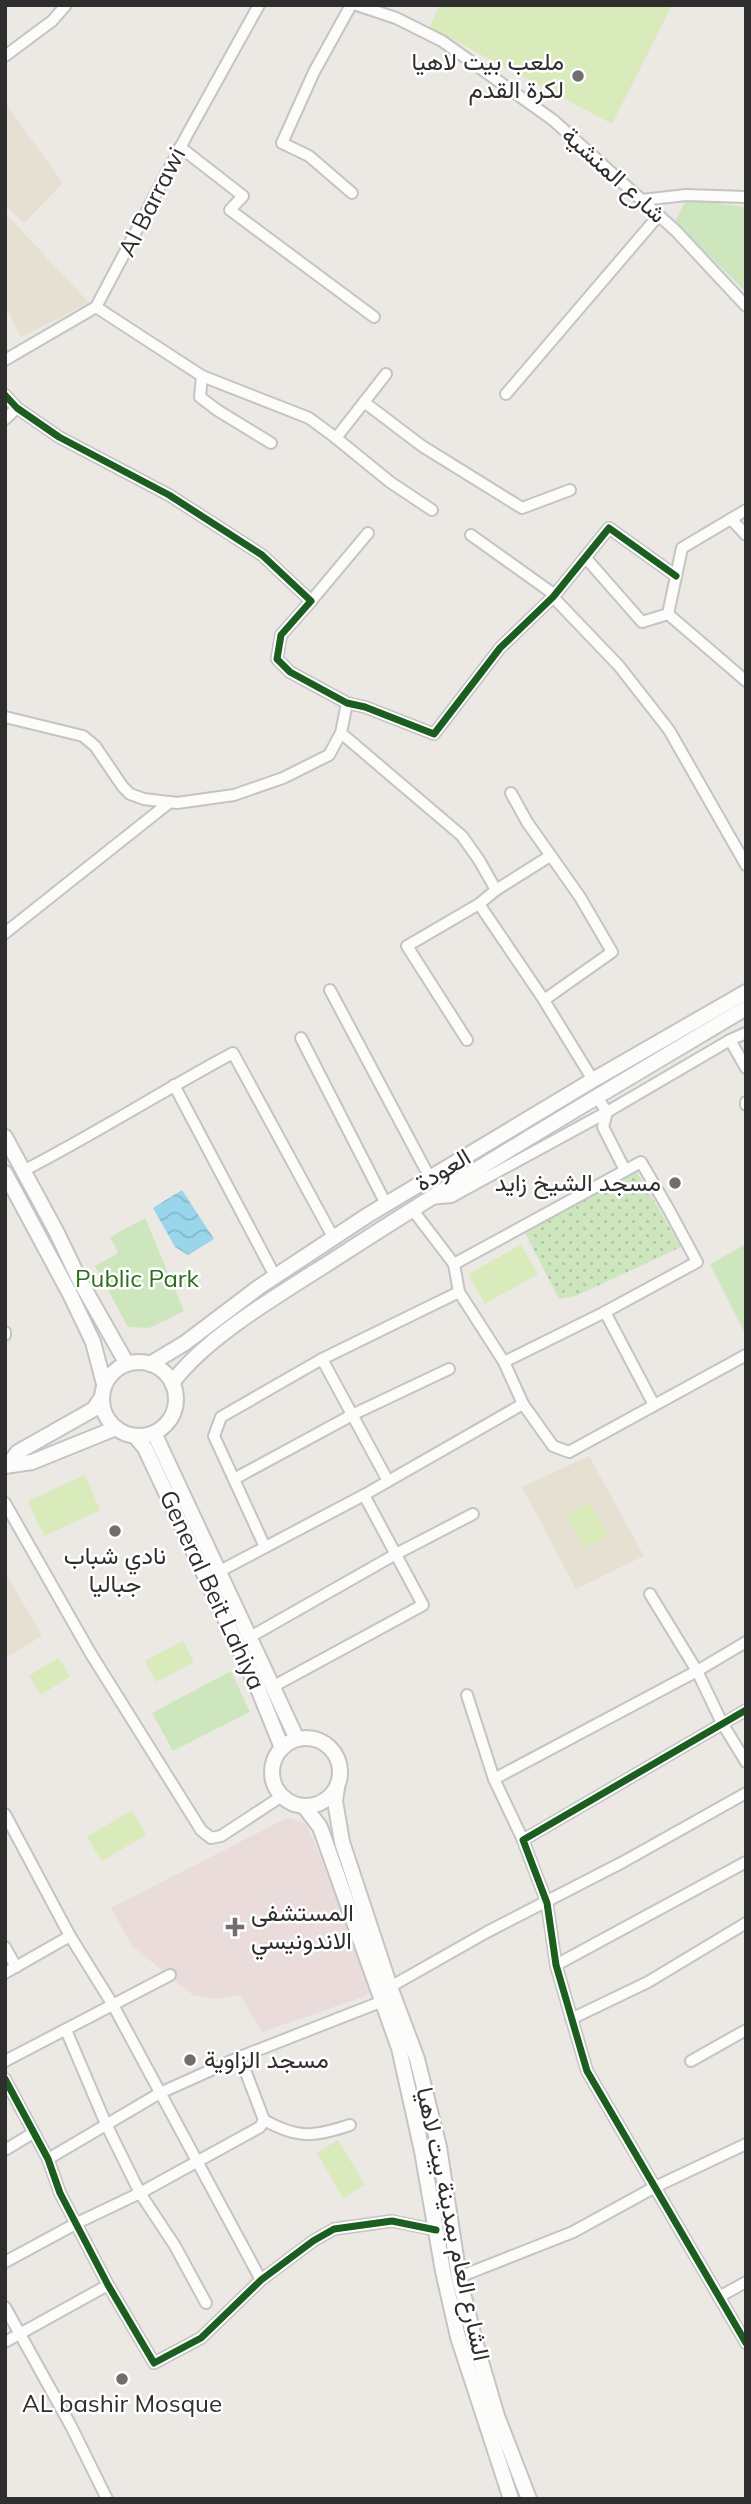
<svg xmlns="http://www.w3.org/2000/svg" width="751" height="2504" font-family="Mulish,Vazirmatn,sans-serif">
<defs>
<pattern id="grass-dots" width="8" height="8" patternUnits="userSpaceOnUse" patternTransform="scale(1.75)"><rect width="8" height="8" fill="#cee6be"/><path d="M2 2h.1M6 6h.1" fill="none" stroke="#b1c6a4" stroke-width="1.8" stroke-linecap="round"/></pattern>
<pattern id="water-waves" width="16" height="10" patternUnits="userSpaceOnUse" patternTransform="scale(1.75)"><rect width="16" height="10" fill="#99d6ec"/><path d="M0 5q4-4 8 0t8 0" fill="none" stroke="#84b8cb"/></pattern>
</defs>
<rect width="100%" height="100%" fill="#ece8e4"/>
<!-- education -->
<g fill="#e6e0d3">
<path d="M 5,103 L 63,183 L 24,223 L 5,205 Z"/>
<path d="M 5,213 L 89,303 L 21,337 L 5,304 Z"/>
<path d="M 589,1456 L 644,1556 L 576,1589 L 522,1487 Z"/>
<path d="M 5,1572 L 42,1636 L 5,1658 Z"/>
</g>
<!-- medical -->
<path fill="#e9dcdb" d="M 287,1818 L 306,1823 L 372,1982 L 372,1988 L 366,1996 L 262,2032 L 240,1995 L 214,1999 L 193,1995 L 132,1946 L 111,1908 Z"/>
<!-- grass -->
<path fill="url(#grass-dots)" d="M 636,1170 L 681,1247 L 576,1296 L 559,1299 L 525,1233 Z"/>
<!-- park -->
<g fill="#cee6be">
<path d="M 686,199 L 746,207 L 746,292 L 675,222 Z"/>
<path d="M 145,1218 L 184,1311 L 149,1328 L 128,1327 L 95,1266 L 118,1253 L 110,1237 Z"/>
<path d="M 746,1244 L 746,1335 L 710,1264 Z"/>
<path d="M 231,1671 L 250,1712 L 173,1751 L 152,1713 Z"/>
</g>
<!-- pitch -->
<g fill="#d9eabb">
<path d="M 440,5 L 672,5 L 612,124 L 429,27 Z"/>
<path d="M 521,1245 L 538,1274 L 485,1304 L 468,1274 Z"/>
<path d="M 85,1475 L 100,1510 L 44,1536 L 28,1501 Z"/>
<path d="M 589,1503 L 608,1536 L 585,1548 L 567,1515 Z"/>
<path d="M 183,1641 L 194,1662 L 156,1682 L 145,1661 Z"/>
<path d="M 58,1658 L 70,1676 L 41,1695 L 29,1676 Z"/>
<path d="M 132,1810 L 146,1835 L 102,1861 L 87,1837 Z"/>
<path d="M 338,2140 L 365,2185 L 343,2198 L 317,2153 Z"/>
</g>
<!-- water -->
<path fill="url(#water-waves)" d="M 182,1190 L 214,1239 L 188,1255 L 175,1247 L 153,1208 Z"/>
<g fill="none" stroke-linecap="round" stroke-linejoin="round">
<defs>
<g id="minor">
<path d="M 351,5 L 314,72 L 282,143 L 309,156 L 352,193"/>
<path d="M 357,5 L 396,18 L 442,41 L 553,120 L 676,231 L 746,306"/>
<path d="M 5,56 L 52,21 L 66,5"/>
<path d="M 180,147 L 243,196 L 230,210 L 374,317"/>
<path d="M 642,200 L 686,195 L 746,197"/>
<path d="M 96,307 L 202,376 L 200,397 L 217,410 L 271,443"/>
<path d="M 5,360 L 96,307 L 188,133 L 259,5"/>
<path d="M 202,376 L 309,418 L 336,438 L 386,374"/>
<path d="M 506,394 L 659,215"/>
<path d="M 5,395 L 17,408 L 59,437 L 169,495 L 262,555 L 311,601 L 281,635 L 277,659 L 290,672 L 347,703 L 365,707 L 434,734 L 500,648 L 553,597 L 609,528 L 676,576"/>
<path d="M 364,402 L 422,446 L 522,508 L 570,490"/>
<path d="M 5,419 L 17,408"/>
<path d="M 336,438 L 390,482 L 432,510"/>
<path d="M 746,510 L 682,548 L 668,614 L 746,681"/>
<path d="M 731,519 L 746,535"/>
<path d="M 471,535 L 555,595"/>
<path d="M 585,557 L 642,622 L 668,614"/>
<path d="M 553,597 L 619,666 L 669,730 L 746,865"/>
<path d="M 311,601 L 368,533"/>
<path d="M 347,703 L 341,733 L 462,836 L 479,860 L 496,890"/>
<path d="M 5,717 L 83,736 L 95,746 L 123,787 L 130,794 L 144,799 L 177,803 L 234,795 L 283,778 L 329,755 L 341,733"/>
<path d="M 511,793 L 527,822 L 580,897 L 612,952 L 544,1000"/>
<path d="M 479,904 L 542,997 L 593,1080"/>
<path d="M 5,933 L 170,802"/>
<path d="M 330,990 L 430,1178"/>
<path d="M 746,1033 L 730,1040 L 746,1068"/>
<path d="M 301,1038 L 386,1204"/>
<path d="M 467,1040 L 407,946 L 479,904 L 496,890 L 550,856"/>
<path d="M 174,1085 L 275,1276"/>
<path d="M 597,1097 L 607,1112 L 603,1127 L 625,1170"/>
<path d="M 746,1102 L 746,1105"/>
<path d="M 23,1171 C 95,1134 162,1091 233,1053 L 333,1237"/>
<path d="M 430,1199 L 451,1197 L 607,1112 L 730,1040"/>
<path d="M 412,1209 L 454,1264 L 459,1292 L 504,1362 L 523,1404 L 553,1446 L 569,1452 L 746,1355"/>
<path d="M 454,1264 L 641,1162 L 669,1210 L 697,1262 L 605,1312 L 504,1362"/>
<path d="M 605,1312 L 654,1405"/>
<path d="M 5,1332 L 5,1335"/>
<path d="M 322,1359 L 388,1481"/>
<path d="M 234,1479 L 354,1414 L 449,1369"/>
<path d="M 5,1503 L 91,1654 L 201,1830 L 211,1838 L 221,1836 L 282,1796"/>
<path d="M 265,1547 L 214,1436 L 221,1417 L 322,1359 L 459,1292"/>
<path d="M 220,1571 L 364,1495 L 523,1404"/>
<path d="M 650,1594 L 697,1671 L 722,1723 L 746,1762"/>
<path d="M 250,1637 L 396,1554 L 473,1514"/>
<path d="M 274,1686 L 423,1605 L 364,1495"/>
<path d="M 467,1695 L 494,1779 L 523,1840"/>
<path d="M 746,1710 L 523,1840 L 547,1903 L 556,1965 L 587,2071 L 746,2343"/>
<path d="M 494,1779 L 697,1671 L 746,1642"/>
<path d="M 5,1814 L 70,1936 L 113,2005 L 261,2280"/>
<path d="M 5,1947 L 16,1967"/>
<path d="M 556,1965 L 746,1862"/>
<path d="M 5,1973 L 70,1936"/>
<path d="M 390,1987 L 487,1932 L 623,1862 L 746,1793"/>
<path d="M 571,2019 L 648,1982 L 746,1923"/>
<path d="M 66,2030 L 106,2124 L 140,2193 L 175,2246 L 206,2303"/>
<path d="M 240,2057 L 264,2120 C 298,2139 314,2137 350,2125"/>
<path d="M 5,2061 L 170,1975"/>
<path d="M 691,2061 L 746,2030"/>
<path d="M 5,2079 L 48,2159 L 60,2193 L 108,2285 L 154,2363 L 201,2338 L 261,2280 L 313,2241 L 334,2229 L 392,2221 L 436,2230"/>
<path d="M 5,2150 L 33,2133"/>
<path d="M 48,2159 L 160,2093 L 240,2057 L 383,2001"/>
<path d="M 5,2262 L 77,2223 L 140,2193 L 260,2127 L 264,2120"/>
<path d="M 459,2277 L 573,2232 L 655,2187 L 746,2144"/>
<path d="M 719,2297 L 746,2282"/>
<path d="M 5,2307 L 71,2426 L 107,2499"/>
<path d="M 5,2342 L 108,2285"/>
</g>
<g id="secondary">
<path d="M 5,1137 L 56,1231 L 80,1281 L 127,1364"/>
<path d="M 5,1173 L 71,1296 L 93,1342 L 104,1384"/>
<circle cx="139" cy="1399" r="37"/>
<path d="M 150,1364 L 185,1343 L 259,1287 L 368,1215 L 593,1080 L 746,992"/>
<path d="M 172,1383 C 208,1334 289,1289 341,1255 C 474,1169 610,1089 746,1008"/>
<path d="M 154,1433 L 297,1739"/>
<path d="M 135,1436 L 145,1448 L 259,1691 L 282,1748"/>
<path d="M 8,1465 L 18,1452 L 94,1409 L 102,1397"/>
<path d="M 5,1466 L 32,1462 L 116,1428"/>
<circle cx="306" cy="1772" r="34"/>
<path d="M 337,1788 L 335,1801 L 342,1842 L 390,1987 L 417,2059 L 439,2147 L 459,2277 L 474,2338 L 497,2416 L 529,2499"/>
<path d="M 304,1806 L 320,1827 L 399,2048 L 422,2151 L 443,2271 L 458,2337 L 511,2499"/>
</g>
</defs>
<!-- minor casing -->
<use href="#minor" stroke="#c5c4c5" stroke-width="14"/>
<!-- secondary casing -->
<use href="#secondary" stroke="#c5c4c5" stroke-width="18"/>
<!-- minor -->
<use href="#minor" stroke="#fcfcfb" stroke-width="10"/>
<!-- secondary -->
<use href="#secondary" stroke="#fcfcfb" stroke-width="14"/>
<defs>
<g id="cycleway">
<path d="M 5,395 L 17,408 L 59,437 L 169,495 L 262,555 L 311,601 L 281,635 L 277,659 L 290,672 L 347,703 L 365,707 L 434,734 L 500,648 L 553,597 L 609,528 L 676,576"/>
<path d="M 746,1710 L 523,1840 L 547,1903 L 556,1965 L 587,2071 L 746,2343"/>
<path d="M 5,2079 L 48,2159 L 60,2193 L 108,2285 L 154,2363 L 201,2338 L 261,2280 L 313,2241 L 334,2229 L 392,2221 L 436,2230"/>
</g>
</defs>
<!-- cycleway casing -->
<use href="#cycleway" stroke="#fff" stroke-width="11"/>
<!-- cycleway -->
<use href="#cycleway" stroke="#1b5e20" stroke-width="7"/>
</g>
<!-- markers -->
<g fill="#706f6e" stroke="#fff" stroke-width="2.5">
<circle cx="578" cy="76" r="7"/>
<circle cx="675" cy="1183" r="7"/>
<circle cx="115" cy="1531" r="7"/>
<path d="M231.5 1916.5h7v7h7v7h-7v7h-7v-7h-7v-7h7z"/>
<circle cx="190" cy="2060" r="7"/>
<circle cx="122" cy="2379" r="7"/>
</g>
<g text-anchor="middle" stroke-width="5" stroke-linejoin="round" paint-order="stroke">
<!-- poi labels -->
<g font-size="24" fill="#2e2e2e" stroke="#fff" text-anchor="end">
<text x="564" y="70">ملعب بيت لاهيا<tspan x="564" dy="28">لكرة القدم</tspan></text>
<text x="661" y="1191">مسجد الشيخ زايد</text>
<text x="115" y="1564" text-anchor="middle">نادي شباب<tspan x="115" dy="28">جباليا</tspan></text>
<text x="251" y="1921" text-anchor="start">المستشفى<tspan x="251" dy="28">الاندونيسي</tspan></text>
<text x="204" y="2068" text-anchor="start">مسجد الزاوية</text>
<text x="122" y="2412" text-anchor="middle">AL bashir Mosque</text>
</g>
<!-- street labels -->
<g font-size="24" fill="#2e2e2e" stroke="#fff">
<text transform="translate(614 175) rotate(42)" y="8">شارع المنشية</text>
<text transform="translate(152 202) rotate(-63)" y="8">Al Barrawi</text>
<text transform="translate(443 1170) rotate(-31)" y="8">العودة</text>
<text transform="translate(212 1590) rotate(65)" y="8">General Beit Lahiya</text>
<text transform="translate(453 2224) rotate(78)" y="8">الشارع العام بمدينة بيت لاهيا</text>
</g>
<!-- park labels -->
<g font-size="24" fill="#2c6e1b" stroke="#fff">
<text x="137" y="1287">Public Park</text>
</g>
</g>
<!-- border -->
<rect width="751" height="2504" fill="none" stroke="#2e2e2e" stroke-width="14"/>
</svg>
